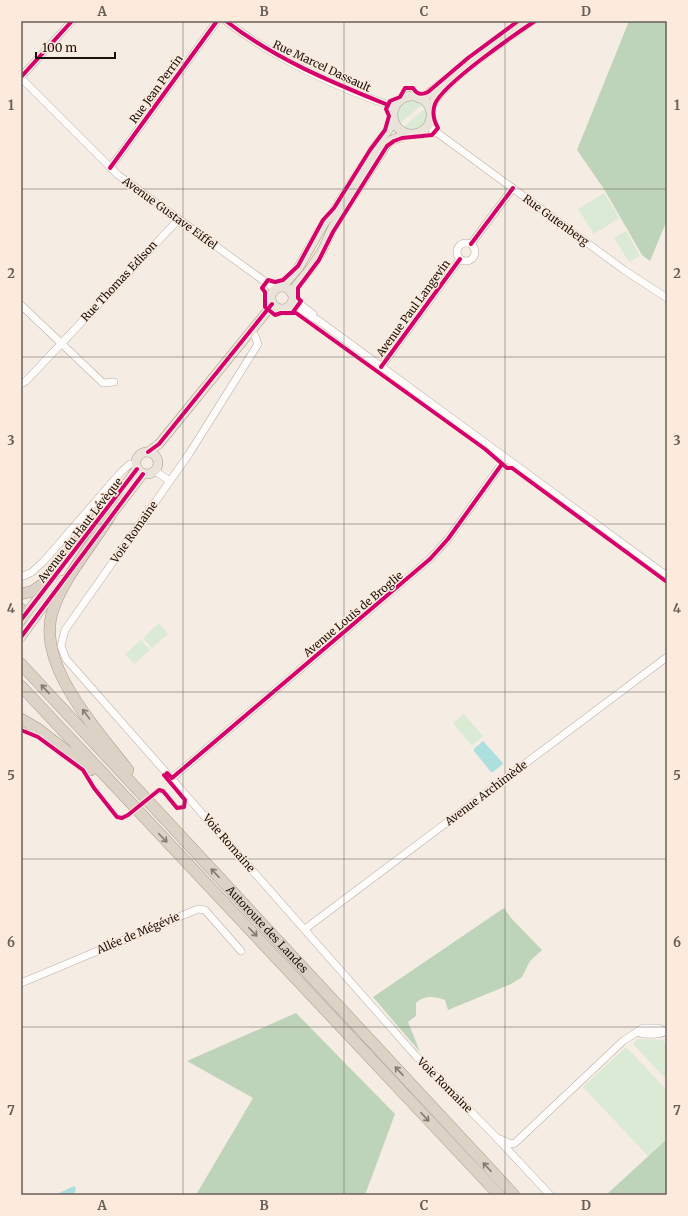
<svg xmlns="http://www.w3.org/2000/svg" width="688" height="1216" font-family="Merriweather,serif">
<rect width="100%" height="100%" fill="#f5ece3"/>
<!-- green -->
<g fill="#daead5">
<path d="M 408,100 L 415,100 L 423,104 L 399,124 C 393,114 398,104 408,100 Z"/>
<path d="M 426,108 C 430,119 425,128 413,131 L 402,128 Z"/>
<path d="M 604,193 L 619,218 L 594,234 L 578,209 Z"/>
<path d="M 626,231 L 640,256 L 629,262 L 614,238 Z"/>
<path d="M 159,623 L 168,634 L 152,648 L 143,638 Z"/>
<path d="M 141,640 L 150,650 L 134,664 L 125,654 Z"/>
<path d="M 464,714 L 483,736 L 472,746 L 453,723 Z"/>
<path d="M 638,1039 L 663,1040 L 667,1045 L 667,1080 L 633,1044 Z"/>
<path d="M 626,1047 L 667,1090 L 667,1139 L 648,1156 L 583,1087 Z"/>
</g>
<!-- forest -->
<g fill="#bed4ba">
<path d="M 629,21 L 667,22 L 667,220 L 650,261 L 642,255 L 604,189 L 577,150 Z"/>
<path d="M 504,908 L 511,918 L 542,950 L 530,961 L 522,977 L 511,984 L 448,1010 L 445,1000 C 435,996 424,995 416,1003 L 416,1016 L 408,1022 L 420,1052 L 373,997 Z"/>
<path d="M 296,1013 L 395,1114 L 365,1195 L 196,1195 L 253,1098 L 187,1061 Z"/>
<path d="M 667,1139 L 667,1195 L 606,1195 Z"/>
</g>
<!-- water -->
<g fill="#acdfdd">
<path d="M 483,741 L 502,762 L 503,764 L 493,772 L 491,772 L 474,751 L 474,749 Z"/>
<path d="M 74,1186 L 76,1188 L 74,1195 L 55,1195 Z"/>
</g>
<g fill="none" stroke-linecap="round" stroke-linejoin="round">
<defs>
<g id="minor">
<path d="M 226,21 C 274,58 337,88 395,107"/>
<path d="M 21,77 L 72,21"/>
<path d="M 21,78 L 118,175 L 275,289"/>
<path d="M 428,126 L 624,270 L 667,298"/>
<path d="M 110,168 L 217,21"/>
<circle cx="466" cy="252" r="9"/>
<path d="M 471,244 L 513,188"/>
<path d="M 293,299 L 313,314"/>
<path d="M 21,305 L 103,383 L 114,382"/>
<path d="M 290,305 L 318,320 L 667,576"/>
<path d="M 381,367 L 460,259"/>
<path d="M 21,384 L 26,381 L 178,220"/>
<path d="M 155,471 L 170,481 L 65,630 L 61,646 L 66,659 L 415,1055 L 496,1137 L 550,1195"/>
<path d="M 170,481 L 189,454 L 258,344 L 254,334"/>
<path d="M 21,577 L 32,572 L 44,561 L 121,472 L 130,464 L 135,464"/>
<path d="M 172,778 L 430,559 L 448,539 L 506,458"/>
<path d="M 305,929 L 667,657"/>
<path d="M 21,983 L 198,909 L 205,910 L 241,951"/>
<path d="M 637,1032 C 644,1035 657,1035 664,1032"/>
<path d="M 500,1139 L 511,1144 L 515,1143 L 623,1041 L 643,1028 L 658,1028 L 667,1032"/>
</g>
<g id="major">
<circle cx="412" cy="115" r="19"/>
<path d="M 419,98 L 424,97 L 445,81"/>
<path d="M 430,108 C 442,80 505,40 531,21"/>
<path d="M 282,287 L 299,267 L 324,223 L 333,213 L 374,148 L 394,122"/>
<circle cx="282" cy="298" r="11"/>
<path d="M 291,292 L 310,269 L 322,251 L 332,229 L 386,145 L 392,140 L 408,134"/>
<circle cx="147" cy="463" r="11"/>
<path d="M 148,452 L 159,444 L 273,304"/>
<path d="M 114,500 L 137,469"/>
<path d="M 106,522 L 143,474"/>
<path d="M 21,620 L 52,580"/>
<path d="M 21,637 L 62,580"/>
</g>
<g id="highway">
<path d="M 110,516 C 92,546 62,579 52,613 C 37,666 97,730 128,770"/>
<path d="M 21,594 L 33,591 L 43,584 L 106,507 L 117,495"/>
<path d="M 21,609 L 24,616"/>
<path id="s1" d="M 21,664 L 514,1195"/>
<path d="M 21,686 L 499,1195"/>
<path d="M 21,719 L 38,729 L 91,770"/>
</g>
</defs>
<!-- minor casing -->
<use href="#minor" stroke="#b8b1a9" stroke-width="8"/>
<!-- major casing -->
<use href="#major" stroke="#aa9c8d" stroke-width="10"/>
<!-- highway casing -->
<use href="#highway" stroke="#aa9c8d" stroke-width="12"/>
<!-- minor -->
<use href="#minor" stroke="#fefcfb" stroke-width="7"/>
<!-- major -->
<use href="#major" stroke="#e9e3da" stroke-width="9"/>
<!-- highway -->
<use href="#highway" stroke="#dcd2c6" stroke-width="11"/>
<defs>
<g id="cycleway">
<path d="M 226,21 C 275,59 331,82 388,105"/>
<path d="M 518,21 L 468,58 L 428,92 C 422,95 417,95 413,88 L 405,88 L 400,97 L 390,101 L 386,109 L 389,116 L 385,130 L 370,150 L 334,208 L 323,220 L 298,266 L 283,280 L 275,282 L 268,280 L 262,288 L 265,292 L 265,307 L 275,315 L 281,313 L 296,313 L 485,449 L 507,468 L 512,468 L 667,582"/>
<path d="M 21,77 L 72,21"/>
<path d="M 110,168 L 217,21"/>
<path d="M 471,244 L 513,188"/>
<path d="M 293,312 L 301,301 L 298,298 L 298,288 L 319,260 L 333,232 L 387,146 L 394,141 L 402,138 L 432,135 L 438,128 C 434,121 432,112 435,104 C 443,84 514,35 535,21"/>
<path d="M 381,367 L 460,259"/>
<path d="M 148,452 L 159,444 L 272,304"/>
<path d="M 21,620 L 137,469"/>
<path d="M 21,637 L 143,474"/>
<path d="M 21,730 L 38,737 L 83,770 L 94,788 L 117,817 L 122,818 L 128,815 L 159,790 L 163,791 L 177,808 L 184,807 L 185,800 L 164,775"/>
<path d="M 167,773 L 172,778 L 430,559 L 448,539 L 502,464"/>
</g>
</defs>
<!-- cycleway casing -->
<use href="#cycleway" stroke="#fcebdc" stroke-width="6"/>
<!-- cycleway -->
<use href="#cycleway" stroke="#d6006c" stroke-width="4"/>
</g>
<!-- one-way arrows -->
<defs><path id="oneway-shaft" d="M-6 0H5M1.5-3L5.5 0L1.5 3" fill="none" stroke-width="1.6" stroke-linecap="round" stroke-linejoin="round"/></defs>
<g stroke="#857c73">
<use href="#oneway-shaft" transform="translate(45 689) rotate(-133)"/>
<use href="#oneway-shaft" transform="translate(86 714) rotate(-126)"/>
<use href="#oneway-shaft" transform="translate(163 838) rotate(46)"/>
<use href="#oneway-shaft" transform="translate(215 873) rotate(-133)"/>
<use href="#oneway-shaft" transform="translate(253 932) rotate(46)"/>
<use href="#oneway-shaft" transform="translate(399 1071) rotate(-133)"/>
<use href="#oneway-shaft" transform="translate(425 1117) rotate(47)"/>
<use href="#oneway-shaft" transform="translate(487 1167) rotate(-133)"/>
</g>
<!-- grid -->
<path fill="none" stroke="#675f58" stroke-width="1" stroke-opacity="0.55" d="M 183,21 L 183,1195M 344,21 L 344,1195M 505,21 L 505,1195M 21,189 L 667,189M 21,357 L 667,357M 21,524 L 667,524M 21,692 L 667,692M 21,859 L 667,859M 21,1027 L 667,1027"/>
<g text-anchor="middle" stroke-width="3" stroke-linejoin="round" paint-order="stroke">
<!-- street labels -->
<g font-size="11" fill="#1a130d" stroke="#fcebdc">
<text transform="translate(322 66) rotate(25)" y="4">Rue Marcel Dassault</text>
<text transform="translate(156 89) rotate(-54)" y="4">Rue Jean Perrin</text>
<text transform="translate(170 213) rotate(36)" y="4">Avenue Gustave Eiffel</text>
<text transform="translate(556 220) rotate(36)" y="4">Rue Gutenberg</text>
<text transform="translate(119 281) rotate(-47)" y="4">Rue Thomas Edison</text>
<text transform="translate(413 308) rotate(-54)" y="4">Avenue Paul Langevin</text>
<text transform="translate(80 530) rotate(-52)" y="4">Avenue du Haut Lévèque</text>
<text transform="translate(134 532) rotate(-55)" y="4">Voie Romaine</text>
<text transform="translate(353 614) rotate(-40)" y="4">Avenue Louis de Broglie</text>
<text transform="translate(486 793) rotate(-37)" y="4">Avenue Archimède</text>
<text transform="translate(229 843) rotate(49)" y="4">Voie Romaine</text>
<text dy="4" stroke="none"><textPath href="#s1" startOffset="362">Autoroute des Landes</textPath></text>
<text transform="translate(138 933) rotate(-23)" y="4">Allée de Mégévie</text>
<text transform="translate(445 1085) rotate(45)" y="4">Voie Romaine</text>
</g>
</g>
<!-- border -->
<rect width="688" height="1216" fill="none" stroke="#fcebdc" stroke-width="44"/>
<!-- scale -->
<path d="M36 52v6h79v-6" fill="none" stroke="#1a130d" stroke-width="2"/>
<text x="42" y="52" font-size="12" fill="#1a130d" stroke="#fcebdc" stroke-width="3" paint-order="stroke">100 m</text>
<rect x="22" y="22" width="644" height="1172" fill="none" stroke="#675f58" stroke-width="1.5"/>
<g font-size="13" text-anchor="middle" font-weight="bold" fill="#675f58">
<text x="102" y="16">A</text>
<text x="264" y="16">B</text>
<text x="424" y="16">C</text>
<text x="586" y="16">D</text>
<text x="11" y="110">1</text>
<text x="677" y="110">1</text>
<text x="11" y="278">2</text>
<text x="677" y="278">2</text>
<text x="11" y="445">3</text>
<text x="677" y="445">3</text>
<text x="11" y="613">4</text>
<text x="677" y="613">4</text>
<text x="11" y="780">5</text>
<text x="677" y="780">5</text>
<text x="11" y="947">6</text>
<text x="677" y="947">6</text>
<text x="11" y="1115">7</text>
<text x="677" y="1115">7</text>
<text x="102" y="1210">A</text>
<text x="264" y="1210">B</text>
<text x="424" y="1210">C</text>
<text x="586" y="1210">D</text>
</g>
</svg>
